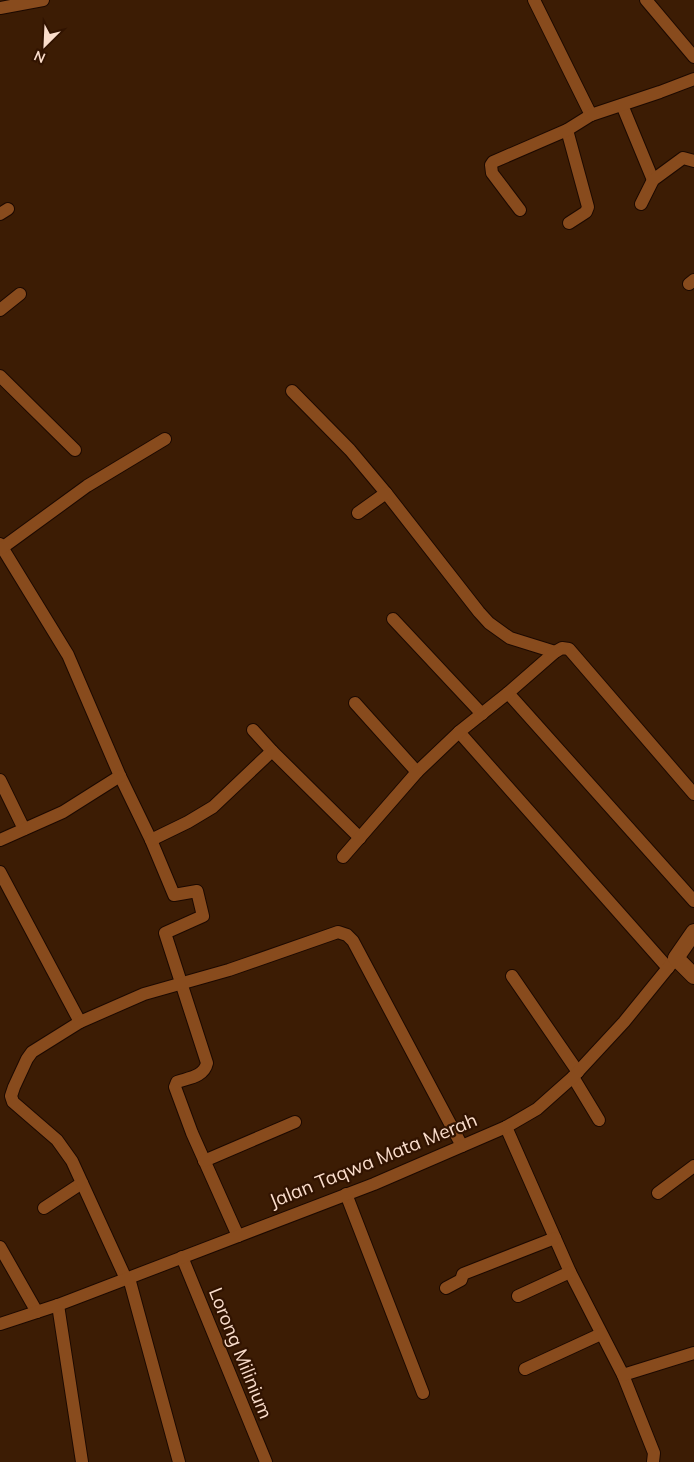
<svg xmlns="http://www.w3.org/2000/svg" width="694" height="1462" font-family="Mulish,sans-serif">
<rect width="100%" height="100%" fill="#3c1c04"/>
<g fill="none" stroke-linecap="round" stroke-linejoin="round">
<defs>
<g id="minor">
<path d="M 534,0 L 591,115"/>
<path d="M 646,0 L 694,57"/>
<path d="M 0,8 L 43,0"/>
<path d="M 622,105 L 653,180"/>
<path d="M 567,130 L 588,207 L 586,212 L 569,223"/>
<path d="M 641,204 L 653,180 L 683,158 L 694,161"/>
<path d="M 520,210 L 492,173 L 491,165 L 493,162 L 567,130 L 591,115 L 660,92 L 694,79"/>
<path d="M 0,214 L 8,209"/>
<path d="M 689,284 L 694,280"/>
<path d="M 0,310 L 20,294"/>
<path d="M 0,376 L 75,450"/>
<path d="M 292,391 L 350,450 L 386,493 L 479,612 L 489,623 L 510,638 L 555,652"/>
<path d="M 358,513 L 386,493"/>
<path d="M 0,544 L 68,655 L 120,776 L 151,840 L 174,895 L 197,891 L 203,916 L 165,933 L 207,1063 C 204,1077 188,1078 177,1082 L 175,1087 L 192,1133 L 238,1236"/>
<path d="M 2,548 L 87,486 L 165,439"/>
<path d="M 393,619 L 482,714"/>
<path d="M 508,693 L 694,901"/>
<path d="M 355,703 L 417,772"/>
<path d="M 253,730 L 272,751"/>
<path d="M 459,732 L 668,968"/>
<path d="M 0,780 L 24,829"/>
<path d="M 0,840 L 63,812 L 120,776"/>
<path d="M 151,840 L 188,822 L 213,807 L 272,751 L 360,838"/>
<path d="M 343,857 L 417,772 L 459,732 L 508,693 L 555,652 L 562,648 L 569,649 L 694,794"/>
<path d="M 0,872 L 80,1022"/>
<path d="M 512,976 L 578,1072"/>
<path d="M 573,1077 L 599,1120"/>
<path d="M 506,1127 L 570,1272 L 623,1375 L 654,1453 L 653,1462"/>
<path d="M 204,1161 L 295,1122"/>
<path d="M 658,1193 L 694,1166"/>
<path d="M 346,1194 L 423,1393"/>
<path d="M 44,1208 L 82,1183"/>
<path d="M 0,1247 L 37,1312"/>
<path d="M 182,1257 L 266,1462"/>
<path d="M 129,1278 L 179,1462"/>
<path d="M 126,1279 L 72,1161 L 57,1140 L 13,1102 L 11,1096 L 14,1087 L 27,1059 L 32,1052 L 80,1022 L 144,994 L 229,970 L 338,932 L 347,935 L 353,941 L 462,1146"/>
<path d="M 446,1288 L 461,1280 L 463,1274 L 555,1238"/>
<path d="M 518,1296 L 570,1272"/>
<path d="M 58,1305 L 82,1462"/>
<path d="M 0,1324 L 58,1305 L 374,1184 L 506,1127 L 537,1109 L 573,1077 L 624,1022 L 676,958"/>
<path d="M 525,1369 L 601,1334"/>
<path d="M 623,1375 L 694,1353"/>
</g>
<path id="tertiary" d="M 694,932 L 676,958 L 694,976"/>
</defs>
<!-- minor casing -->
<use href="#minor" stroke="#1c0900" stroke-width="14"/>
<!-- tertiary casing -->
<use href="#tertiary" stroke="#1c0900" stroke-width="18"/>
<!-- minor -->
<use href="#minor" stroke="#884b1d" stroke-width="12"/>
<!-- tertiary -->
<use href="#tertiary" stroke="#884b1d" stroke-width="16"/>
</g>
<g text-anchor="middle" stroke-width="4.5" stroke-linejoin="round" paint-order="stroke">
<!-- street labels -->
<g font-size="19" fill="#faddcb" stroke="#311300">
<text transform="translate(373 1160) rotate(-22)" y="7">Jalan Taqwa Mata Merah</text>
<text transform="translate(241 1353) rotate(68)" y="7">Lorong Milinium</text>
</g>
</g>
<!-- north arrow -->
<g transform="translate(45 45) rotate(204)" stroke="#311300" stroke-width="4" paint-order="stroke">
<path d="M0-4L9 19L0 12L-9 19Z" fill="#faddcb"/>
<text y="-8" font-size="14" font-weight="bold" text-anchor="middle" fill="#faddcb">N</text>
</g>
</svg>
